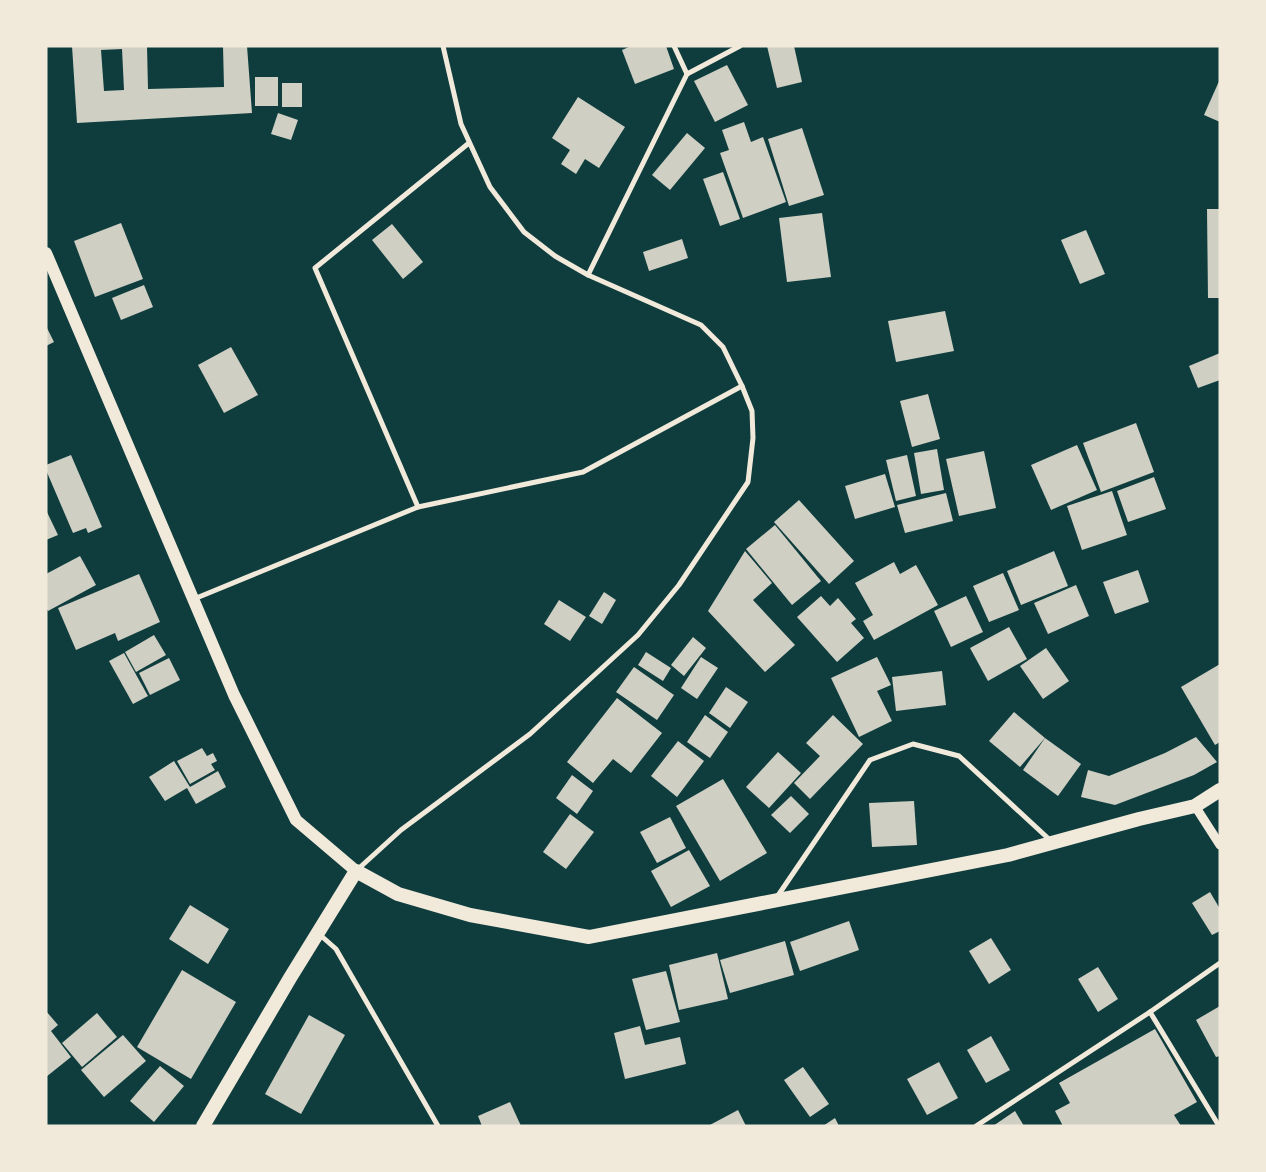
<svg xmlns="http://www.w3.org/2000/svg" width="1266" height="1172" font-family="Cabin,sans-serif">
<rect width="100%" height="100%" fill="#0f3d3e"/>
<!-- building -->
<g fill="#cfcfc3" fill-rule="evenodd">
<path d="M 72,46 L 147,46 L 148,89 L 224,87 L 223,46 L 247,46 L 252,113 L 77,123 ZM 122,49 L 124,90 L 104,91 L 101,50 Z"/>
<path d="M 631,46 L 666,46 L 674,69 L 635,84 L 622,50 Z"/>
<path d="M 767,46 L 794,46 L 802,82 L 777,88 Z"/>
<path d="M 727,65 L 748,105 L 715,122 L 694,81 Z"/>
<rect x="255" y="77" width="23" height="29"/>
<path d="M 1220,79 L 1220,122 L 1204,115 Z"/>
<rect x="282" y="83" width="20" height="24"/>
<path d="M 578,97 L 625,127 L 599,168 L 585,159 L 576,174 L 561,164 L 570,150 L 552,138 Z"/>
<path d="M 278,113 L 298,120 L 291,140 L 271,134 Z"/>
<path d="M 744,122 L 751,142 L 763,137 L 786,202 L 743,218 L 720,153 L 729,150 L 722,130 Z"/>
<path d="M 802,128 L 824,195 L 789,206 L 768,139 Z"/>
<path d="M 687,133 L 705,148 L 670,190 L 652,175 Z"/>
<path d="M 723,172 L 740,219 L 720,226 L 703,179 Z"/>
<path d="M 1207,209 L 1220,209 L 1220,298 L 1208,298 Z"/>
<path d="M 822,213 L 831,277 L 787,282 L 779,218 Z"/>
<path d="M 121,223 L 143,279 L 95,297 L 74,241 Z"/>
<path d="M 392,224 L 423,262 L 403,279 L 372,240 Z"/>
<path d="M 1086,230 L 1105,274 L 1080,284 L 1061,240 Z"/>
<path d="M 682,239 L 688,258 L 649,271 L 643,252 Z"/>
<path d="M 144,285 L 153,307 L 121,320 L 112,298 Z"/>
<path d="M 945,311 L 954,351 L 896,362 L 888,321 Z"/>
<path d="M 46,326 L 54,342 L 46,346 Z"/>
<path d="M 231,347 L 258,395 L 224,413 L 198,365 Z"/>
<path d="M 1220,353 L 1220,380 L 1198,388 L 1189,366 Z"/>
<path d="M 928,394 L 940,439 L 912,447 L 900,401 Z"/>
<path d="M 1136,423 L 1154,472 L 1101,492 L 1083,443 Z"/>
<path d="M 1077,445 L 1097,490 L 1051,510 L 1031,465 Z"/>
<path d="M 937,449 L 944,490 L 921,494 L 914,453 Z"/>
<path d="M 984,451 L 996,508 L 959,516 L 946,459 Z"/>
<path d="M 71,455 L 102,527 L 88,533 L 86,528 L 73,533 L 46,470 L 46,465 Z"/>
<path d="M 907,455 L 916,496 L 896,501 L 886,460 Z"/>
<path d="M 885,474 L 895,507 L 855,519 L 845,486 Z"/>
<path d="M 1154,477 L 1166,509 L 1128,522 L 1117,491 Z"/>
<path d="M 1112,491 L 1127,535 L 1082,550 L 1067,506 Z"/>
<path d="M 946,493 L 953,521 L 905,533 L 897,505 Z"/>
<path d="M 799,500 L 854,561 L 829,584 L 774,522 Z"/>
<path d="M 46,510 L 58,535 L 46,540 Z"/>
<path d="M 775,525 L 821,581 L 792,605 L 746,549 Z"/>
<path d="M 745,551 L 772,583 L 753,600 L 795,645 L 765,672 L 708,611 Z"/>
<path d="M 1054,551 L 1068,586 L 1021,605 L 1007,571 Z"/>
<path d="M 80,556 L 96,585 L 48,611 L 46,608 L 46,574 Z"/>
<path d="M 894,562 L 900,574 L 916,565 L 938,605 L 874,640 L 863,621 L 873,615 L 855,583 Z"/>
<path d="M 1138,570 L 1149,602 L 1115,614 L 1103,582 Z"/>
<path d="M 1003,573 L 1019,610 L 989,622 L 973,586 Z"/>
<path d="M 139,574 L 160,622 L 118,641 L 115,633 L 76,650 L 58,608 Z"/>
<path d="M 1076,585 L 1089,616 L 1048,634 L 1034,603 Z"/>
<path d="M 604,592 L 616,600 L 602,624 L 589,616 Z"/>
<path d="M 821,596 L 830,606 L 838,598 L 856,619 L 851,623 L 864,638 L 837,662 L 797,617 Z"/>
<path d="M 966,596 L 983,632 L 951,647 L 934,611 Z"/>
<path d="M 559,600 L 586,617 L 570,641 L 544,624 Z"/>
<path d="M 1009,627 L 1027,659 L 988,681 L 970,648 Z"/>
<path d="M 154,635 L 166,655 L 136,672 L 125,652 Z"/>
<path d="M 693,637 L 706,648 L 684,676 L 671,665 Z"/>
<path d="M 1046,648 L 1069,681 L 1043,699 L 1020,666 Z"/>
<path d="M 646,652 L 671,668 L 663,681 L 638,665 Z"/>
<path d="M 124,653 L 148,696 L 133,704 L 109,661 Z"/>
<path d="M 701,657 L 718,668 L 697,699 L 681,688 Z"/>
<path d="M 877,657 L 891,685 L 877,691 L 892,721 L 859,737 L 831,678 Z"/>
<path d="M 169,658 L 180,680 L 150,695 L 139,673 Z"/>
<path d="M 1220,664 L 1220,742 L 1215,745 L 1181,687 Z"/>
<path d="M 634,667 L 674,695 L 657,720 L 616,692 Z"/>
<path d="M 942,671 L 946,705 L 896,711 L 892,677 Z"/>
<path d="M 726,687 L 748,702 L 730,728 L 709,713 Z"/>
<path d="M 617,698 L 662,733 L 631,773 L 613,759 L 593,783 L 567,762 Z"/>
<path d="M 1014,712 L 1045,738 L 1020,767 L 989,741 Z"/>
<path d="M 705,715 L 728,732 L 710,758 L 687,742 Z"/>
<path d="M 833,715 L 863,744 L 810,799 L 794,783 L 820,756 L 806,743 Z"/>
<path d="M 1196,737 L 1217,762 L 1194,775 L 1115,805 L 1081,797 L 1088,770 L 1109,776 L 1165,753 Z"/>
<path d="M 1045,738 L 1081,764 L 1058,796 L 1023,770 Z"/>
<path d="M 678,741 L 704,761 L 677,797 L 651,776 Z"/>
<path d="M 202,748 L 207,756 L 213,753 L 217,761 L 211,764 L 215,770 L 190,784 L 177,761 Z"/>
<path d="M 778,752 L 801,773 L 769,808 L 746,787 Z"/>
<path d="M 174,761 L 190,787 L 218,771 L 226,787 L 196,804 L 187,788 L 165,801 L 149,777 Z"/>
<path d="M 572,775 L 593,791 L 577,814 L 556,798 Z"/>
<path d="M 723,779 L 767,853 L 720,881 L 676,806 Z"/>
<path d="M 791,796 L 809,814 L 790,833 L 771,815 Z"/>
<path d="M 914,801 L 917,845 L 872,847 L 869,803 Z"/>
<path d="M 570,814 L 594,832 L 566,869 L 543,852 Z"/>
<path d="M 670,817 L 686,848 L 657,863 L 640,832 Z"/>
<path d="M 689,850 L 710,886 L 671,907 L 651,871 Z"/>
<path d="M 1210,892 L 1220,909 L 1220,931 L 1212,935 L 1192,903 Z"/>
<path d="M 190,905 L 229,929 L 208,964 L 169,939 Z"/>
<path d="M 849,921 L 859,950 L 800,971 L 790,942 Z"/>
<path d="M 991,938 L 1011,970 L 989,984 L 969,951 Z"/>
<path d="M 785,941 L 794,975 L 730,993 L 720,960 Z"/>
<path d="M 717,953 L 728,999 L 679,1010 L 669,965 Z"/>
<path d="M 1098,967 L 1118,999 L 1098,1012 L 1078,979 Z"/>
<path d="M 182,970 L 236,1002 L 191,1079 L 137,1047 Z"/>
<path d="M 666,971 L 680,1022 L 646,1030 L 632,979 Z"/>
<path d="M 1220,1006 L 1220,1056 L 1216,1057 L 1196,1020 Z"/>
<path d="M 46,1011 L 58,1025 L 51,1031 L 71,1057 L 46,1077 Z"/>
<path d="M 97,1013 L 117,1037 L 82,1067 L 62,1043 Z"/>
<path d="M 309,1015 L 345,1035 L 301,1114 L 265,1094 Z"/>
<path d="M 640,1026 L 645,1045 L 680,1037 L 686,1064 L 625,1079 L 614,1033 Z"/>
<path d="M 1155,1029 L 1197,1102 L 1174,1115 L 1181,1126 L 1063,1126 L 1055,1111 L 1070,1103 L 1059,1083 Z"/>
<path d="M 123,1035 L 146,1061 L 104,1097 L 81,1070 Z"/>
<path d="M 991,1036 L 1010,1070 L 986,1083 L 967,1050 Z"/>
<path d="M 939,1062 L 958,1098 L 927,1115 L 907,1079 Z"/>
<path d="M 160,1066 L 184,1086 L 154,1122 L 130,1101 Z"/>
<path d="M 803,1067 L 829,1104 L 810,1117 L 784,1080 Z"/>
<path d="M 510,1102 L 521,1126 L 482,1126 L 478,1116 Z"/>
<path d="M 738,1110 L 746,1126 L 708,1126 Z"/>
<path d="M 1015,1111 L 1024,1126 L 993,1126 Z"/>
<path d="M 835,1118 L 839,1126 L 823,1126 Z"/>
</g>
<g fill="none" stroke-linecap="round" stroke-linejoin="round">
<!-- minor -->
<g stroke="#f1e9da" stroke-width="5">
<path d="M 674,46 L 687,74"/>
<path d="M 588,275 L 687,74 L 740,46"/>
<path d="M 418,507 L 315,268 L 469,143"/>
<path d="M 194,599 L 418,507 L 583,472 L 742,386"/>
<path d="M 357,870 L 401,830 L 530,734 L 638,635 L 679,585 L 748,482 L 753,438 L 752,411 L 742,386 L 723,347 L 701,325 L 588,275 L 555,256 L 524,232 L 490,187 L 461,124 L 443,46"/>
<path d="M 777,897 L 870,760 L 913,744 L 959,756 L 1051,841"/>
<path d="M 319,934 L 336,949 L 438,1126"/>
<path d="M 1150,1012 L 1219,1126"/>
<path d="M 976,1126 L 1150,1012 L 1220,963"/>
</g>
<!-- tertiary -->
<path stroke="#f1e9da" stroke-width="9" d="M 1195,806 L 1220,845"/>
<!-- primary -->
<path stroke="#f1e9da" stroke-width="12" d="M 46,253 L 234,695 L 296,820 L 356,871"/>
<!-- trunk -->
<path stroke="#f1e9da" stroke-width="14" d="M 203,1126 L 290,978 L 356,871 L 398,894 L 470,915 L 589,937 L 1008,855 L 1139,819 L 1195,806 L 1220,790"/>
</g>
<!-- border -->
<rect width="1266" height="1172" fill="none" stroke="#f1e9da" stroke-width="95"/>
</svg>
